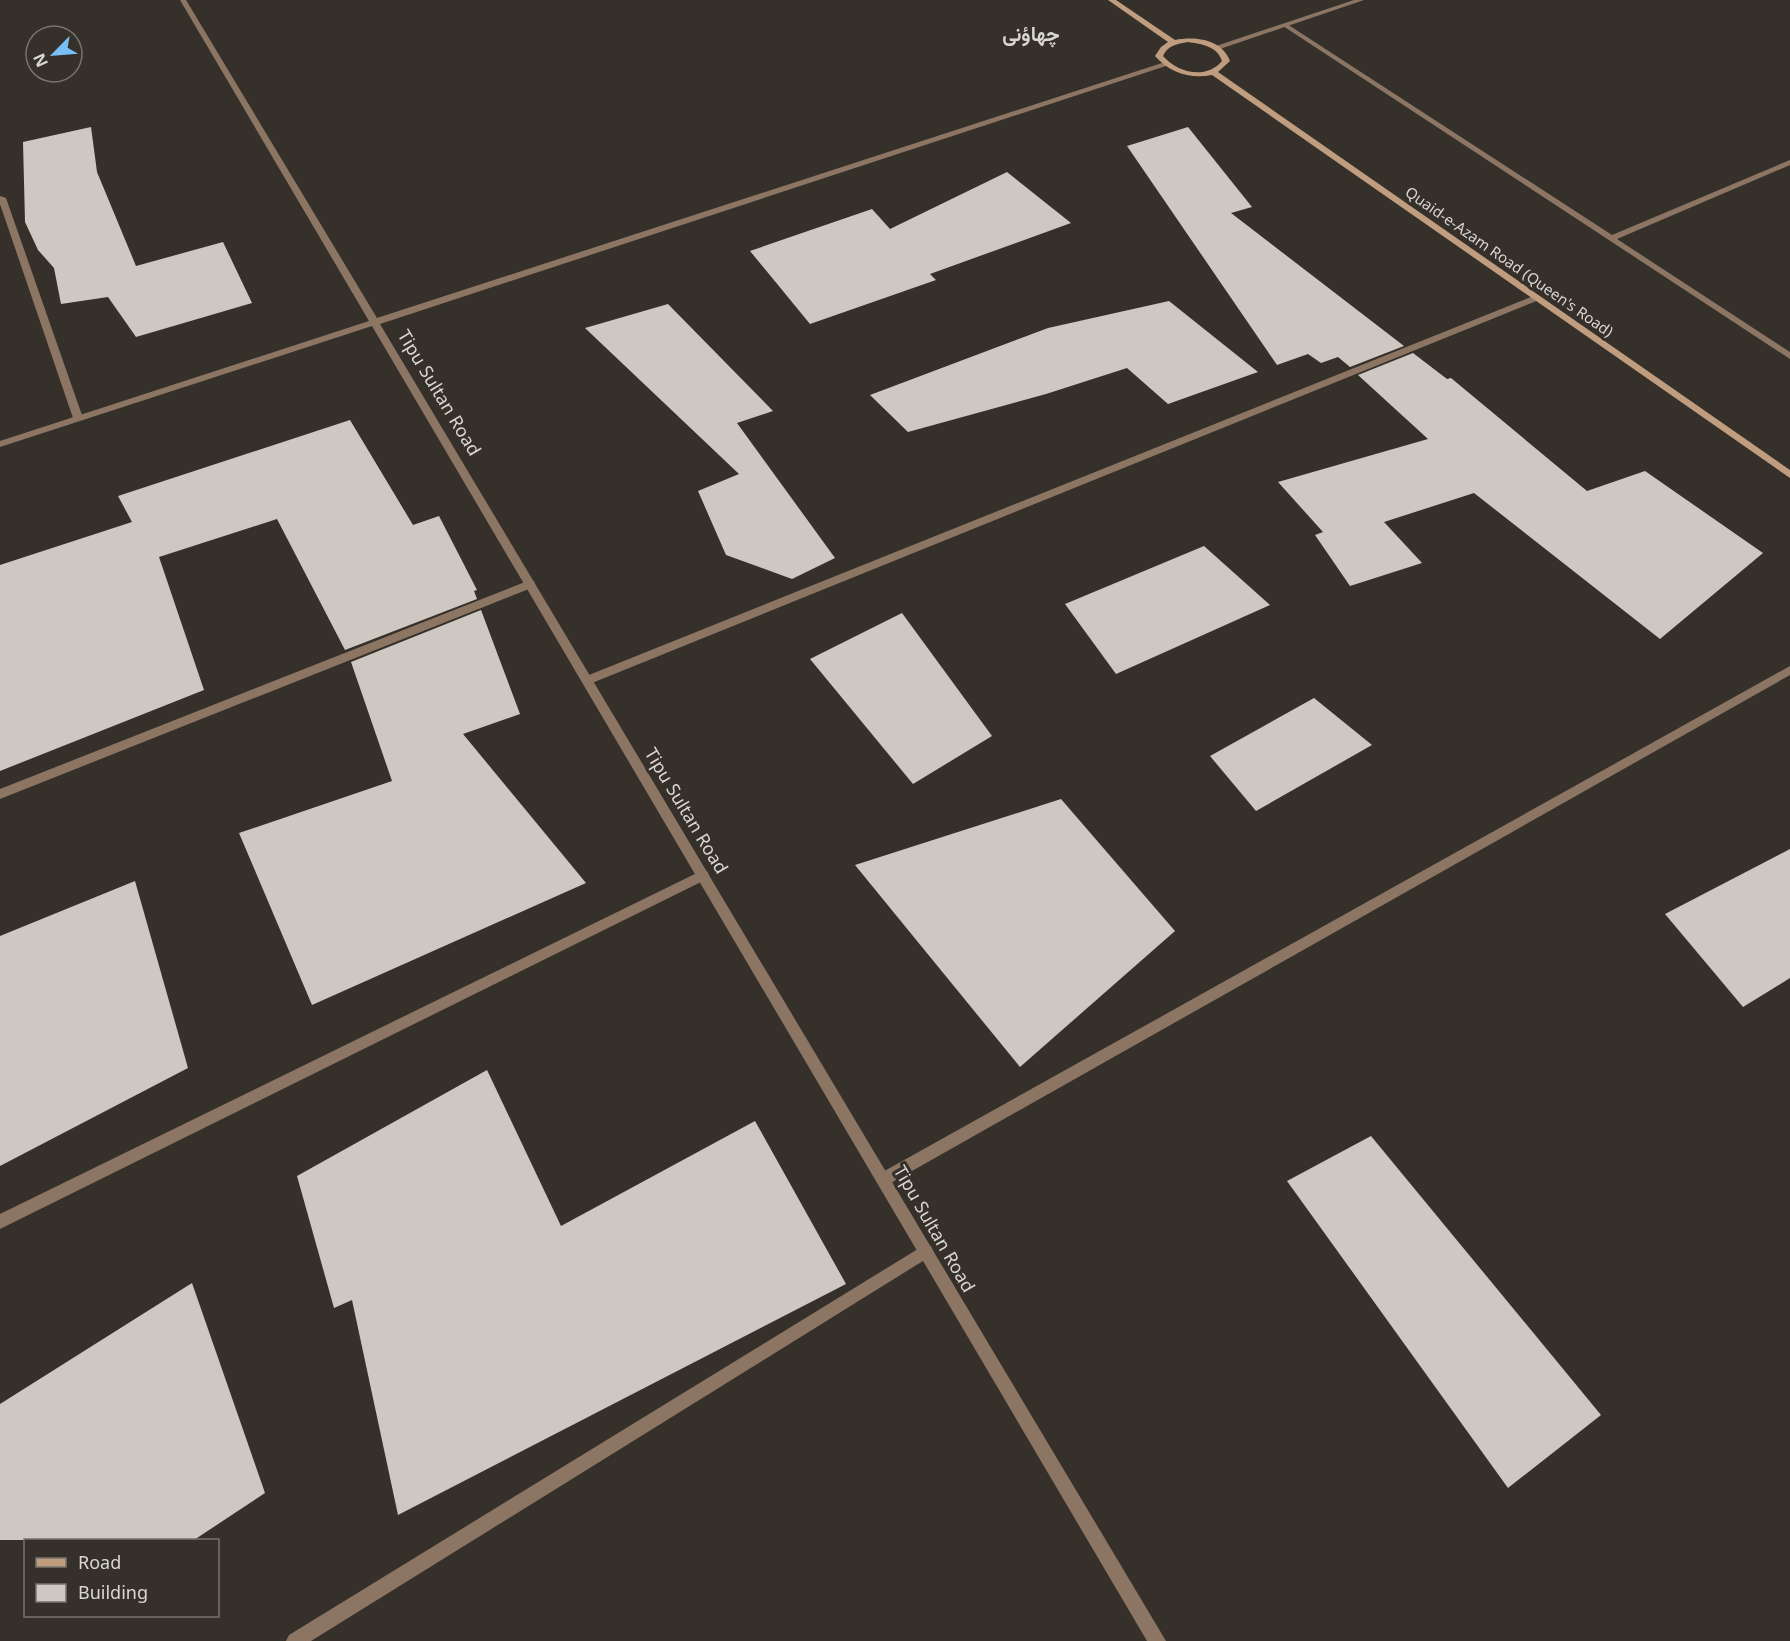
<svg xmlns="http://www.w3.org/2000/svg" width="1790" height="1641" font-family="'Noto Sans',Vazirmatn,sans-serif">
<rect width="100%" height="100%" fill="#36302b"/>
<!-- building -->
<g fill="#cfc8c2">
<path d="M 91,127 L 97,172 L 136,266 L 223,242 L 252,303 L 136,337 L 108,297 L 61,304 L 54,268 L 38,250 L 25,222 L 23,142 Z"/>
<path d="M 1188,127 L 1252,207 L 1231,213 L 1404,346 L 1350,367 L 1338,357 L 1321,363 L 1308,354 L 1277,365 L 1127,146 Z"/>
<path d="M 1007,172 L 1071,223 L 930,274 L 936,280 L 810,324 L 750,251 L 872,209 L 890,229 Z"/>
<path d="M 1169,301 L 1258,372 L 1168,404 L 1127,368 L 1046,394 L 908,432 L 870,395 L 1048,328 Z"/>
<path d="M 668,304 L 773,411 L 737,423 L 835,558 L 792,579 L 726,555 L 698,491 L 739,474 L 585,328 Z"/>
<path d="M 1413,353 L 1447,379 L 1451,378 L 1587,491 L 1645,471 L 1763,553 L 1660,639 L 1474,493 L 1384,522 L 1422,563 L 1350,586 L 1315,535 L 1323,532 L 1278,482 L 1428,439 L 1358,375 Z"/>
<path d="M 350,420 L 413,525 L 439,516 L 477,590 L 474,591 L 477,599 L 345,650 L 277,519 L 159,557 L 204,690 L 0,771 L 0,565 L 132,522 L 118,496 Z"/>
<path d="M 1204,546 L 1270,605 L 1116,674 L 1065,604 Z"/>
<path d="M 481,610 L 520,714 L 463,734 L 586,883 L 312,1005 L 239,833 L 392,781 L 351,662 Z"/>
<path d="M 902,613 L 992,736 L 913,784 L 810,659 Z"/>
<path d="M 1314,698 L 1372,745 L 1256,811 L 1210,756 Z"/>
<path d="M 1061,799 L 1175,931 L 1020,1067 L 855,865 Z"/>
<path d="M 1790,849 L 1790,978 L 1743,1007 L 1665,914 Z"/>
<path d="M 135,881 L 188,1068 L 0,1166 L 0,936 Z"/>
<path d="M 487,1070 L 561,1226 L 755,1121 L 846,1284 L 398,1515 L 352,1300 L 334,1308 L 297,1176 Z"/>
<path d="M 1371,1136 L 1601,1415 L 1508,1488 L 1287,1181 Z"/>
<path d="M 192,1283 L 265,1493 L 194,1540 L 0,1540 L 0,1404 Z"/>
</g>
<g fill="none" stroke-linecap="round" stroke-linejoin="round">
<!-- minor -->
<g fill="#8c7663" fill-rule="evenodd">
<path d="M 1283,24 L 1287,24 L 1612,235 L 1790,160 L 1790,165 L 1617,239 L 1790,352 L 1790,359 L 1283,26 Z"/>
<path d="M 0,196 L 6,198 L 83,418 L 81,420 L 75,420 L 73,418 L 0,204 Z"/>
<path d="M 1536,295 L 1539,296 L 1539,300 L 592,683 L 588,684 L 582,680 L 584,677 Z"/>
<path d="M 530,580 L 534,581 L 535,584 L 534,587 L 0,799 L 0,789 Z"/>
<path d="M 1790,666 L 1790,675 L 889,1184 L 884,1186 L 879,1184 L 877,1179 L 879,1174 Z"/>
<path d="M 703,870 L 707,871 L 709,875 L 707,879 L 0,1229 L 0,1214 Z"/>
<path d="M 926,1244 L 931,1246 L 933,1251 L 931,1256 L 311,1641 L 286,1641 L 289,1635 Z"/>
</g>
<!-- tertiary -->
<g fill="#8c7663" fill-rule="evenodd">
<path d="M 180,0 L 186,0 L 377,318 L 1162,63 L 1169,65 L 380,324 L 1166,1641 L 1147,1641 L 372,326 L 0,447 L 0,441 L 369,321 Z"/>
<path d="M 1354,0 L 1364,0 L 1220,49 L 1213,47 Z"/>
</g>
<!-- secondary -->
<path fill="#c09d7e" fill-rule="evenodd" d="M 1108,0 L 1116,0 L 1175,40 C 1195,36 1222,39 1230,61 L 1218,72 L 1790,470 L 1790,478 L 1212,75 C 1190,79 1170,73 1155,56 L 1161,47 L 1168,42 ZM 1188,42 C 1202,44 1217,46 1222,61 C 1206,80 1178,73 1163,56 C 1168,45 1177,44 1188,42 Z"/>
</g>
<g text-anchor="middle" stroke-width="6" stroke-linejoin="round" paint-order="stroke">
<!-- far-street labels -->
<g font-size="15" fill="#dad7d3" stroke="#36302b">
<text transform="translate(1509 262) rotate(35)" y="5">Quaid-e-Azam Road (Queen's Road)</text>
</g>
<!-- street labels -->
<g font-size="18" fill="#dad7d3" stroke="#36302b">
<text transform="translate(439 393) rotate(59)" y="6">Tipu Sultan Road</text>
<text transform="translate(686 811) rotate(59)" y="6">Tipu Sultan Road</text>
<text transform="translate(934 1229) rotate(60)" y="6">Tipu Sultan Road</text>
</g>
<!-- far-district labels -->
<g font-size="20" font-weight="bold" fill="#dad7d3" stroke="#36302b">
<text x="1031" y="41">چھاؤنی</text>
</g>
</g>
<!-- legend -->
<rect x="24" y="1539" width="195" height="78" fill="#36302b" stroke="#78736e" stroke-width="1.5"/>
<rect x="36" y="1558" width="30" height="9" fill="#c09d7e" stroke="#78736e" stroke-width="1.5"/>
<text x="78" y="1569" font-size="18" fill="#dad7d3">Road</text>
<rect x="36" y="1584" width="30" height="18" fill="#cfc8c2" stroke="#78736e" stroke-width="1.5"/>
<text x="78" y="1599" font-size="18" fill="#dad7d3">Building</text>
<!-- north arrow -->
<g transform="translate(54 54) rotate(245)"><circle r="28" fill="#36302b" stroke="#78736e" stroke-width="1.5"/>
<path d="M0-4.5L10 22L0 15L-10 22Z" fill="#78bff7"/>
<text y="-9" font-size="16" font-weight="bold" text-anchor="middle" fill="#dad7d3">N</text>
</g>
</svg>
